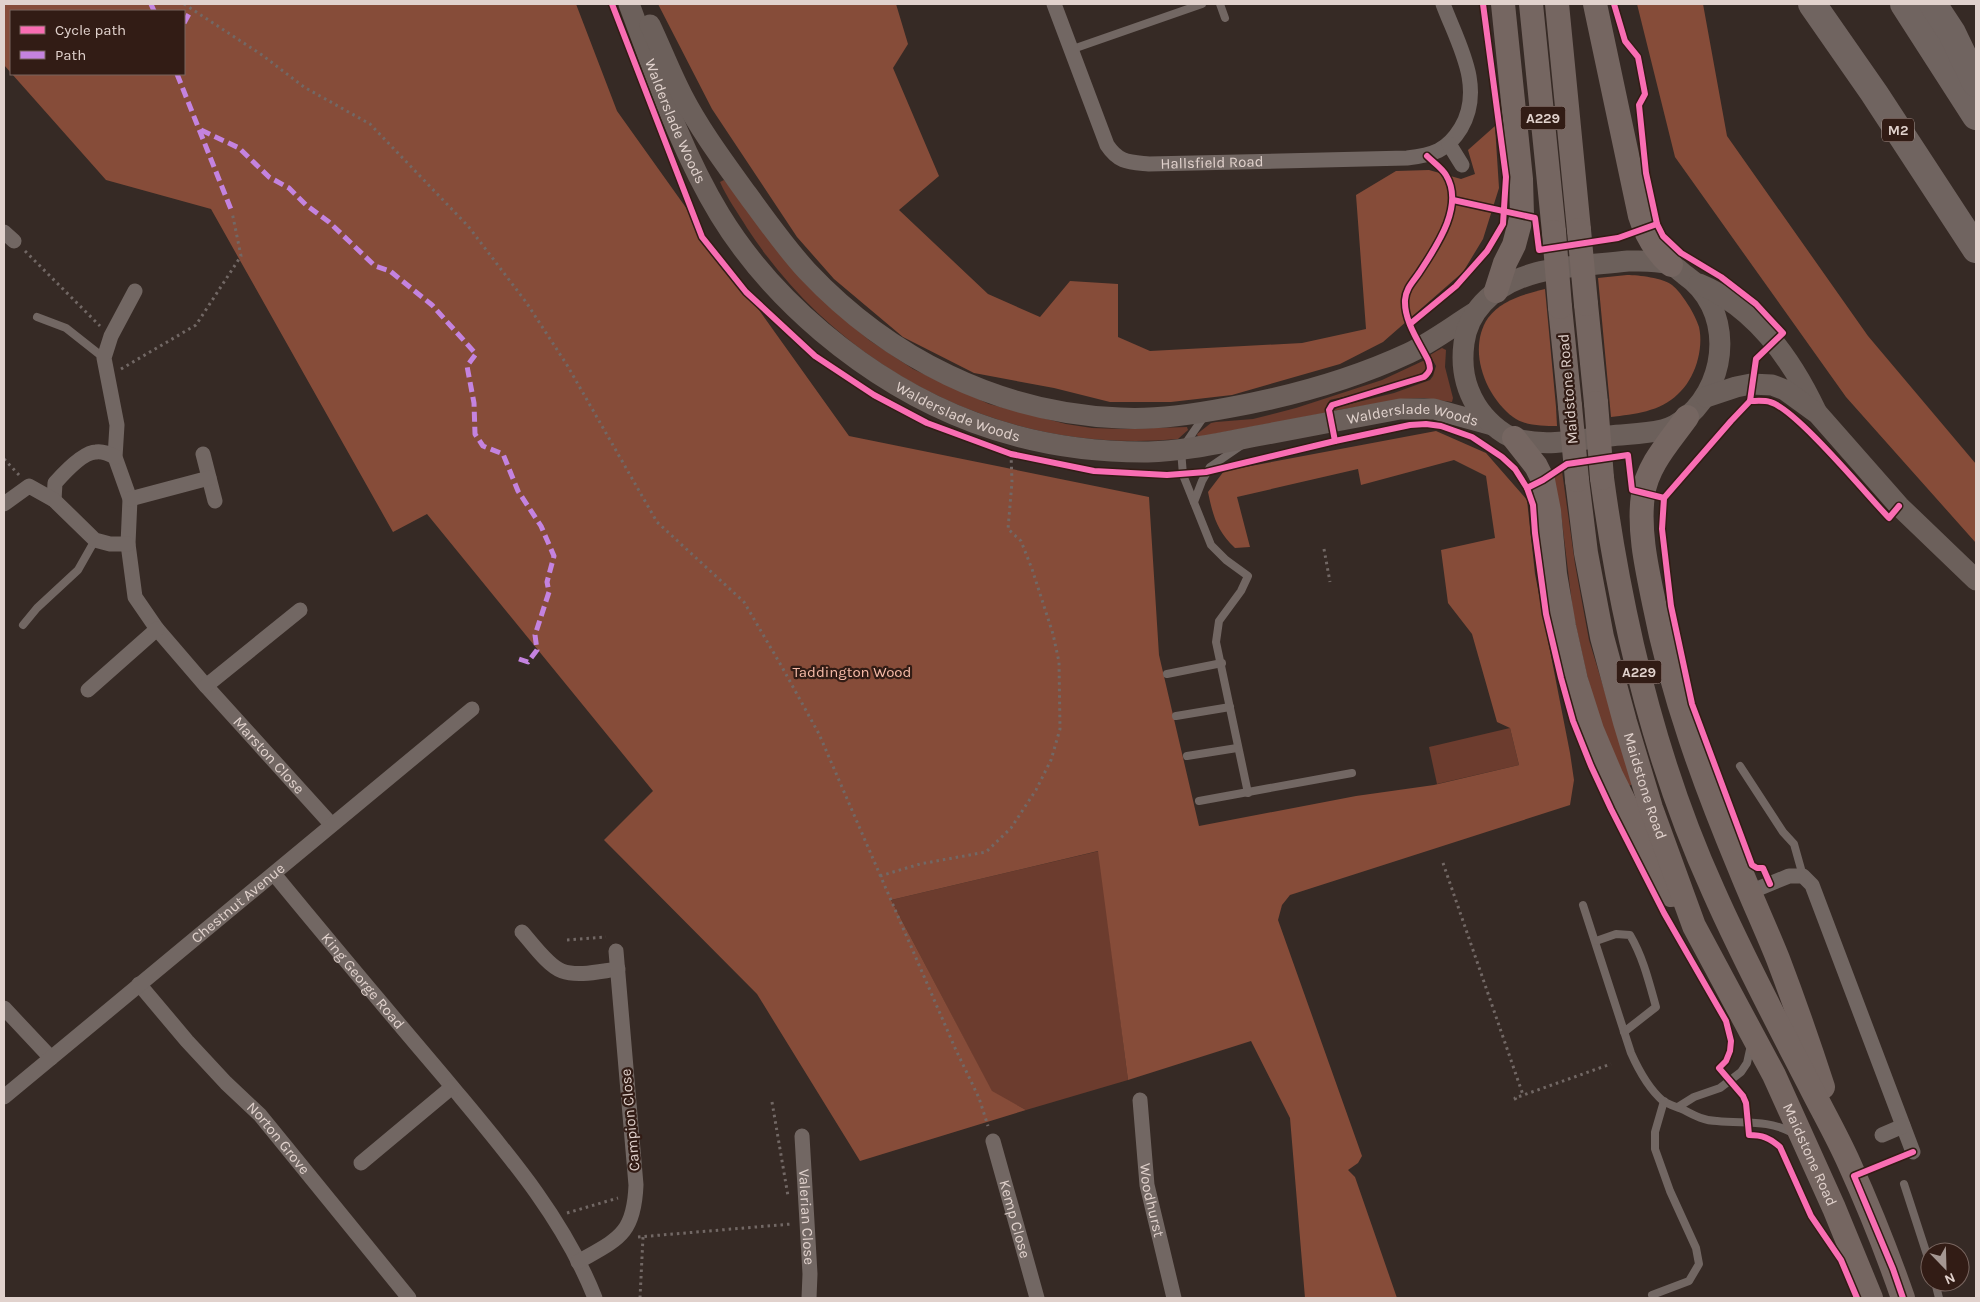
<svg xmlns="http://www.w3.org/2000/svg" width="1980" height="1302" font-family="Karla,sans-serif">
<rect width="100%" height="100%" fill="#362a25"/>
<!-- green -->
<g fill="#6c3c2e">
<path d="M 724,180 L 843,318 L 869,340 L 913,369 L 989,404 L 1066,424 L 1092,428 L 1122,429 L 1187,427 L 1188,430 L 1178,439 C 1006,455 841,372 747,228 C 738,213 727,198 720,182 Z"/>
<path d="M 1442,348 L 1446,350 L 1445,367 L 1453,398 L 1452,402 L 1424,398 L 1402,399 L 1333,411 L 1338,407 L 1394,393 L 1430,380 L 1433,376 L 1436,366 L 1430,355 Z"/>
<path d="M 1425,360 L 1427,368 C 1421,381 1348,396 1330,400 L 1327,404 L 1325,413 L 1198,437 L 1197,434 L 1211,423 L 1216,422 L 1253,419 L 1296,408 L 1382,380 Z"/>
<path d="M 1562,471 L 1575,564 L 1589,640 L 1633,784 L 1626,787 L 1601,729 L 1586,671 L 1573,612 L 1561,513 L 1553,478 Z"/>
<path d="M 1510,728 L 1519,765 L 1437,784 L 1429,747 Z"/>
<path d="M 1099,851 L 1128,1080 L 1026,1110 L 992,1092 L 891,900 Z"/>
</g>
<!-- forest -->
<g fill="#864c39">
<path d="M 4,4 L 576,4 L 617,111 L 849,436 L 1149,497 L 1159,655 L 1199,826 L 1356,796 L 1434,785 L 1519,765 L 1510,728 L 1497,722 L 1472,634 L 1448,603 L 1441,550 L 1495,538 L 1486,476 L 1454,460 L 1361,485 L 1358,469 L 1237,497 L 1250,547 L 1235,548 C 1217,531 1213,516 1208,492 L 1224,471 L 1436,431 L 1486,453 L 1527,500 L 1535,574 L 1570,753 L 1574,780 L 1570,805 L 1290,895 L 1282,905 L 1278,920 L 1362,1156 L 1358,1163 L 1348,1170 L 1355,1177 L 1397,1298 L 1305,1298 L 1290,1118 L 1251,1041 L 1128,1080 L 1098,851 L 891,900 L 992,1091 L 1026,1110 L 860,1161 L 757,994 L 604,840 L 653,791 L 427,514 L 393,532 L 211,209 L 106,180 L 12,74 L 184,74 L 184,11 L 11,11 L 11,73 L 4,65 Z"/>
<path d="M 658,4 L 896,4 L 908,44 L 893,68 L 939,176 L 899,210 L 988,294 L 1040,317 L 1070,281 L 1118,284 L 1118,337 L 1150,351 L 1302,343 L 1366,329 L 1356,195 L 1396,171 L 1429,170 L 1461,179 L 1475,174 L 1468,150 L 1495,126 L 1499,188 L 1483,239 L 1463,272 L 1383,342 L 1340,364 L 1232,395 L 1171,402 L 1110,402 L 1054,388 L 974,373 L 903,337 L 834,279 L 797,237 L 712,109 Z"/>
<path d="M 1637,4 L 1703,4 L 1727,136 L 1868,336 L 1976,464 L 1976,543 L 1846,397 L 1675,157 Z"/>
<path d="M 1627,275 C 1639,275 1663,278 1672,285 C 1682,293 1695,314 1699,327 C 1704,349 1695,379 1678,394 C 1660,412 1634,414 1611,417 L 1598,278 Z"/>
<path d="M 1545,289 L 1556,407 L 1557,426 C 1543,426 1525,426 1513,417 C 1485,396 1467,349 1488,318 C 1501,300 1525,294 1545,289 Z"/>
</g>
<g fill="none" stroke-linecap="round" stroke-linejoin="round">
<!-- path -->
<g stroke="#726865" stroke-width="3" stroke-dasharray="2.5 4" stroke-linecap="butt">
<path d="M 184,4 L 262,55 L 304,87 L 370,124 L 468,226 L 526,302 L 567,365 L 657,522 L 744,602 L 782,667 L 819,734 L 955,1048 L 979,1098 L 988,1126"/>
<path d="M 25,251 L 100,326"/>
<path d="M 121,369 L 196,325 L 241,256 L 232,212"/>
<path d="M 4,459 L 19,475"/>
<path d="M 1324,549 L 1330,582"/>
<path d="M 1443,863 L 1523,1095"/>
<path d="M 880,876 L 920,864 L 986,852 L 1011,828 L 1036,790 L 1051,760 L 1060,729 L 1059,662 L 1053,634 L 1032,569 L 1021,541 L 1008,529 L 1012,482 L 1011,454"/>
<path d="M 567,940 L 606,937"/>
<path d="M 1516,1100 L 1515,1098 L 1611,1064"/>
<path d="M 772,1102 L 788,1196"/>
<path d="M 567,1213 L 618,1198"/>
<path d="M 638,1237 L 791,1224"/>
<path d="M 640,1298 L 643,1237"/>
</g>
<!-- lane -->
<g stroke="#726763" stroke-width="8">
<path d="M 1220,4 L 1225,18"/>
<path d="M 1070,50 L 1202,4"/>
<path d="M 37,317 L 66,328 L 104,358"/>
<path d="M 1205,415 L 1181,450 L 1183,475 L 1211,545 L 1226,560 L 1248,576 L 1241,591 L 1219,621 L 1216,642 L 1248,793"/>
<path d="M 1194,502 L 1202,481 L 1210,467 L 1242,445"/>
<path d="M 23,625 L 37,608 L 78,570 L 95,540"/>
<path d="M 1167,674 L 1222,663"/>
<path d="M 1176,716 L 1230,707"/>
<path d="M 1187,756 L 1237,748"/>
<path d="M 1740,766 L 1783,832 L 1794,844 L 1803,876"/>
<path d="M 1199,801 L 1352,773"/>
<path d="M 1583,905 L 1631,1053 C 1639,1071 1648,1088 1663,1101 C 1669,1105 1678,1107 1684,1110 C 1695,1116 1705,1121 1717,1121 C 1745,1124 1767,1119 1793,1133"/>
<path d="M 1596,941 L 1616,934 L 1630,935 C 1643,957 1649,982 1656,1007 L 1624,1032"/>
<path d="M 1678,1107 L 1694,1097 L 1720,1088 L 1741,1072 L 1747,1063 L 1751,1045"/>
<path d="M 1904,1184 L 1930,1264"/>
<path d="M 1935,1282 L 1939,1298"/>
<path d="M 1652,1295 L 1689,1281 L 1699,1264 L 1696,1248 L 1670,1191 L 1655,1149 L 1655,1132 L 1664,1101"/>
</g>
<!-- street -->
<g stroke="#726763" stroke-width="15">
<path id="s1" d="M 1054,4 L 1107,145 C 1119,163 1129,162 1149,164 L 1407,158 C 1433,155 1447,151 1461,128 C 1485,87 1458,44 1443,4"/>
<path d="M 1449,144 L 1462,165"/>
<path d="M 4,232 L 14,241"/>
<path id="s2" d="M 135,291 L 111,336 L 104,358 L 117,425 L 115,457 L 130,499 L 128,544 L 135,597 L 157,629 L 206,686 L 331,824"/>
<path d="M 203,454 L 215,501"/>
<path d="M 130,499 L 209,478"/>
<path d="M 54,500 L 55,483 C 63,474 83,452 96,452 C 103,451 109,454 115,457"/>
<path d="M 4,504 L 29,486 L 54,500 L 95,540 L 110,544 L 128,544"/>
<path d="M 206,686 L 300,610"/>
<path d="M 88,690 L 157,629"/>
<path id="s3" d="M 274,874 C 330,942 387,1010 444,1077 C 501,1146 562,1214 595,1298"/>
<path d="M 1750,892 L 1789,876 L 1803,876 L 1812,885 L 1913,1152"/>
<path d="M 522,932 C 532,943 548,966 562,971 C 578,977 601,971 618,969"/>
<path id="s4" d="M 139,984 L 187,1041 L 226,1083 L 260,1115 L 409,1298"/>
<path d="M 4,1008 L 51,1058"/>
<path id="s5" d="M 4,1097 L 472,709"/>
<path id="s6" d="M 1140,1100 L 1147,1185 L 1174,1298"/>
<path d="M 1882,1135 L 1903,1126"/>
<path id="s7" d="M 802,1136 L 810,1274 L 809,1298"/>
<path id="s8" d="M 993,1141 L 1037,1298"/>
<path d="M 361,1163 L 452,1087"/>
<path d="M 578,1262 C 618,1239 634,1235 636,1185 L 616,951"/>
</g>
<!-- secondary -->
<g stroke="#6c605b" stroke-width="21">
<path id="s9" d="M 629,4 C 656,76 680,149 720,215 C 748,261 781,297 822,332 C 917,412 1023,453 1148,452 C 1186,451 1224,442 1262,435 C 1308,426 1354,418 1400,409 L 1434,409 L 1492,425"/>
<path d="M 650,25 C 661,48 670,72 682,95 C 700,130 724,162 747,194 C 766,220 785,247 807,271 C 889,358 998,413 1120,418 C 1157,420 1195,414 1232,407 C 1292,396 1353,379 1409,353 C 1432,342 1453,326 1474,313"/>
<path d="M 1628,261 C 1642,261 1656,260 1669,264 C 1675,266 1680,271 1685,275 C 1732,307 1730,379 1688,416 C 1681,422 1672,428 1662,430 C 1645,434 1627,434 1609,436 C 1579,440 1546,447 1516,439 C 1500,434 1484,418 1476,405 C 1464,385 1461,366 1464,343 C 1466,327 1472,315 1483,303 C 1519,264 1578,267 1628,261 Z"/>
<path d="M 1699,284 C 1755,307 1791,358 1816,411"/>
<path d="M 1706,397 L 1736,387 L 1751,384 L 1772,385 L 1785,390 L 1818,414 L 1899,506 L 1976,580"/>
</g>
<!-- primary -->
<g stroke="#756661" stroke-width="24">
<path d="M 1531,4 L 1554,232"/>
<path d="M 1557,4 L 1579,230"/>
<path d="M 1595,4 L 1640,216 C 1646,235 1655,251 1671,265"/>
<path d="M 1496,291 L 1505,263 L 1514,245 L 1522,215 L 1521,179 L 1503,4"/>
<path d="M 1586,304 L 1596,403"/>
<path d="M 1560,307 L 1570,406"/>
<path d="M 1687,417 C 1670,441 1647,465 1643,495 C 1638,530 1647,569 1654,603 C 1672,695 1704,783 1740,869 C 1752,899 1766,929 1778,959 C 1794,1001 1809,1044 1823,1087"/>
<path d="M 1514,438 L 1536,466 L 1543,480 L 1549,511 L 1555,574 L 1564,626 L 1576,680 L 1592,730 L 1611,775 L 1671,895"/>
<path d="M 1602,478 C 1621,619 1654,760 1713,890 C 1742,956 1776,1020 1809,1084 C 1822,1110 1837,1136 1849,1163 C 1869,1207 1887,1252 1903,1298"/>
<path id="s10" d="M 1577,480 L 1586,553 L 1602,637 L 1625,722 L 1651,808 L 1694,926 L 1774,1075 L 1834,1208 L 1871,1298"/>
</g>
<!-- highway -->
<g stroke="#706460" stroke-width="28">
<path d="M 1812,4 L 1874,93 L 1976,249"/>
<path d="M 1904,4 L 1976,116"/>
<path d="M 1933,4 L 1952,33 L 1976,83"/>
</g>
<!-- primary-bridge -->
<g stroke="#756661" stroke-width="24">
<path d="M 1579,230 L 1586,304"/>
<path d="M 1554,232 L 1560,307"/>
<path d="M 1596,403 L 1602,478"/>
<path d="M 1570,406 L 1577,480"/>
</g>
<!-- quiet -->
<g stroke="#c483df" stroke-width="5" stroke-dasharray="10 5" stroke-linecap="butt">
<path d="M 151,4 L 154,11"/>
<path d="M 184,23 L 191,10"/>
<path d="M 177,74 L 232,212"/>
<path d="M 201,130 L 239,148 L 269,177 L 289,188 L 306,205 L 329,222 L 375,266 L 390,271 L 432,305 L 476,354 L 467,366 L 474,403 L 475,434 L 483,446 L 503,454 L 518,491 L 541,526 L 554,556 L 547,582 L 549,592 L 535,635 L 537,650 L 528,662 L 519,659"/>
</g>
<defs>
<g id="cycleway">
<path d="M 612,4 L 702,237 L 746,292 L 815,356 L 874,395 L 927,423 L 1011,454 L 1094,471 L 1167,475 L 1206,472 L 1335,441 L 1410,425 L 1426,424 L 1441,426 L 1472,437 L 1502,457 L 1515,469 L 1527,488 L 1533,505 L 1535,533 L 1546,614 L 1561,678 L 1573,721 L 1591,766 L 1611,809 L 1664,913 L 1726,1021 L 1731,1041 L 1730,1051 L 1726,1061 L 1719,1068 L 1743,1096 L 1746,1103 L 1749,1135 C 1762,1135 1770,1138 1780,1147 L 1811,1216 L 1841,1260 L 1857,1298"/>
<path d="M 1614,4 L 1625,41 L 1638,57 L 1645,94 L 1639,105 L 1646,173 L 1657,224 L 1663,236 L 1681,253 L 1721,277 L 1756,304 L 1783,333 L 1756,359 L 1750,401"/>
<path d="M 1453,200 L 1535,218 L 1539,250 L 1618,238 L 1657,224"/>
<path d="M 1410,324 L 1456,286 L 1487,251 L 1503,224 L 1506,177 L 1483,4"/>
<path d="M 1335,441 L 1329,410 L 1332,405 L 1424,377 C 1431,371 1431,368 1428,360 C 1419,342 1404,321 1405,300 C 1406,288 1413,282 1419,273 C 1436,247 1465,206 1446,175 C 1442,168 1433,162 1427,156"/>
<path d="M 1527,488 L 1543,480 L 1567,464 L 1628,455 L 1632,490 L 1664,498"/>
<path d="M 1770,884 L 1763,868 L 1757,868 L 1752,865 L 1692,704 L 1671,606 L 1662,529 L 1664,498 L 1731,421 L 1750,401 C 1756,401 1764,400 1770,402 C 1795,408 1867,495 1889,518 L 1899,506"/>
<path d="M 1903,1298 L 1893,1269 L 1854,1176 L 1913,1152"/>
</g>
</defs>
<!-- cycleway casing -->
<use href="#cycleway" stroke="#321c15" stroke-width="9"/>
<!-- cycleway -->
<use href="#cycleway" stroke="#f96db3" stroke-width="6"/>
</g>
<g text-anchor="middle" stroke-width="4.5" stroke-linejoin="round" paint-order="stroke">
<!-- shield labels -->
<g fill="#321c15" stroke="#ac9b96" stroke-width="1">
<rect x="1520.5" y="106.5" width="45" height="23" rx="4"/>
<rect x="1882" y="118.5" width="32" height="23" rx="4"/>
<rect x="1616.5" y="660.5" width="45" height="23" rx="4"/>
</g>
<g font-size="14" font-weight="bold" fill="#e1d2cd">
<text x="1543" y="123">A229</text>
<text x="1898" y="135">M2</text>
<text x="1639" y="677">A229</text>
</g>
<!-- street labels -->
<g font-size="15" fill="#e1d2cd" stroke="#321c15">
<text dy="5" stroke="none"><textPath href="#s9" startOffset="126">Walderslade Woods</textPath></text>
<text dy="5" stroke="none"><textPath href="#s1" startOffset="262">Hallsfield Road</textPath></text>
<text transform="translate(1568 389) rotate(-95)" y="5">Maidstone Road</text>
<text dy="5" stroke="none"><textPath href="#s9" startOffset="545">Walderslade Woods</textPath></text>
<text dy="5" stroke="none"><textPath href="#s9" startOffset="1010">Walderslade Woods</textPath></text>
<text dy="5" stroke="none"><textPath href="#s2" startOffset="525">Marston Close</textPath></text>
<text dy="5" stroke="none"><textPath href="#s10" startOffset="314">Maidstone Road</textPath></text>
<text dy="5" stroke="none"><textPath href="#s5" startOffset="304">Chestnut Avenue</textPath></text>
<text dy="5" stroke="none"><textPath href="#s3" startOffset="139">King George Road</textPath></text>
<text transform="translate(630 1120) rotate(-95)" y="5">Campion Close</text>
<text dy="5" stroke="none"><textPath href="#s4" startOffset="208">Norton Grove</textPath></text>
<text dy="5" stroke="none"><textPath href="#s10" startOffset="719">Maidstone Road</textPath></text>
<text dy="5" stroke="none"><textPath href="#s6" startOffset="101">Woodhurst</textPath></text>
<text dy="5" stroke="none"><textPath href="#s7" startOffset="81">Valerian Close</textPath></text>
<text dy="5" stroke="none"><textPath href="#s8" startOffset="81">Kemp Close</textPath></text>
</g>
<!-- park labels -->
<g font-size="15" fill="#f8bca9" stroke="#321c15">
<text x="852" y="677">Taddington Wood</text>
</g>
</g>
<!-- border -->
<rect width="1980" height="1302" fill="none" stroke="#e1d2cd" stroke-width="10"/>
<!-- legend -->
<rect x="10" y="10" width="175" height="65" fill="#321c15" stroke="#78655f"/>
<rect x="20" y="26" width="25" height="8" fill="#f96db3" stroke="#78655f"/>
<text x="55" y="35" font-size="15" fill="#e1d2cd">Cycle path</text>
<rect x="20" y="51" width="25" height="8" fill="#c483df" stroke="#78655f"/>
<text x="55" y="60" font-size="15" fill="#e1d2cd">Path</text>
<!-- north arrow -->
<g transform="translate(1945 1267) rotate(157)"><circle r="24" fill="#321c15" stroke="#78655f"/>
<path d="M0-4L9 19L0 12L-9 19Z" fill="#a59792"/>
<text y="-8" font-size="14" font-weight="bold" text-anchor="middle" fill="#e1d2cd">N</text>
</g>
</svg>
